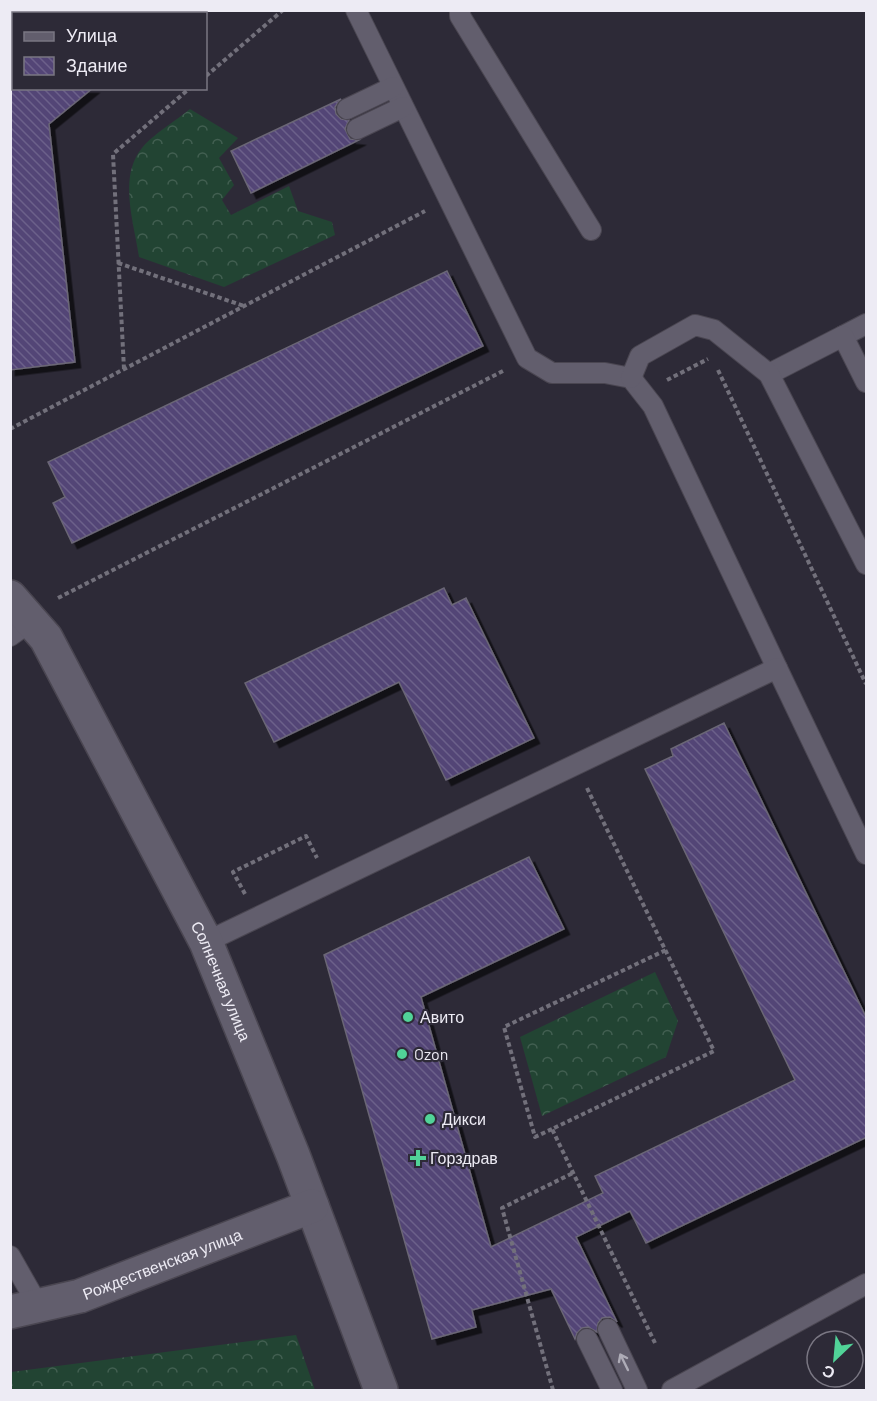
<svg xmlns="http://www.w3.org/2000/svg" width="877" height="1401" font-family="Barlow,sans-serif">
<defs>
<pattern id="forest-crowns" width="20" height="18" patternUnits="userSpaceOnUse" patternTransform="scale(1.5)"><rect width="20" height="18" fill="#243"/><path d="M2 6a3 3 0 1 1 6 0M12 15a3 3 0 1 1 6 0" fill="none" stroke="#425f51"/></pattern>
<pattern id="building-back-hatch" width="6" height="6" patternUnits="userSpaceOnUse" patternTransform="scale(1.5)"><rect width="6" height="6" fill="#534576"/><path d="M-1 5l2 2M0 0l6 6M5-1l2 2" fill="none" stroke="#6c608a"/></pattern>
<filter id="shadow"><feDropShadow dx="5.5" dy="5.5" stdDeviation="0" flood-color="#0009"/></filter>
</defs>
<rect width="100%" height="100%" fill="#2d2a37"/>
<!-- forest -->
<g fill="url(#forest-crowns)">
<path d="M 190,109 L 238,138 L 219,158 L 234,185 L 222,200 L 231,215 L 289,186 L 298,211 L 332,222 L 335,235 L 224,287 L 139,257 C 134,223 118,177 142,148 C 152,135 177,120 190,109 Z"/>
<path d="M 655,972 L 678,1021 L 666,1057 L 542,1116 L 520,1037 Z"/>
<path d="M 296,1335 L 315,1390 L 11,1390 L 11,1372 Z"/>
</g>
<!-- building -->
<g fill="url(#building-back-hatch)" stroke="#6a6675" stroke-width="1.5" filter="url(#shadow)">
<path d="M 10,88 L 93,88 L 49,124 L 75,362 L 10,370 Z"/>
<path d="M 341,99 L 335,107 L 336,114 L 341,119 L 349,120 L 345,129 L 350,139 L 359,140 L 251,193 L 231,151 Z"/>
<path d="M 447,271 L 483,346 L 72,543 L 53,503 L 65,497 L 48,462 Z"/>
<path d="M 444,588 L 452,605 L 466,598 L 534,738 L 446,780 L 399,682 L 274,742 L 245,683 Z"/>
<path d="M 724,723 L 867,1019 L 867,1137 L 646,1243 L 630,1211 L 576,1237 L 617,1322 L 610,1317 L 602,1318 L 598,1323 L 597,1332 L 588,1327 L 582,1328 L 577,1333 L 575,1339 L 551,1289 L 472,1310 L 476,1327 L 432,1339 L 324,955 L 529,857 L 564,929 L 421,997 L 491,1247 L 603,1193 L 595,1176 L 795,1080 L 645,769 L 673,756 L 671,749 Z"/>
</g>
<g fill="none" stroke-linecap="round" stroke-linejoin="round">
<defs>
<g id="lane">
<path d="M 356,10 L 527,358 L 552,373 L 605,373 L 631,378 L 653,406 L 777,668"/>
<path d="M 460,10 L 460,16 L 591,230"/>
<path d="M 347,109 L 393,87"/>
<path d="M 357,129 L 403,107"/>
<path d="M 843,336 L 866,324"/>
<path d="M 769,374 L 843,336 L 866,382"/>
<path d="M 631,378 L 640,356 L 695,325 L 714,330 L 769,374 L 866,564"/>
<path d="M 10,636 L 31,621"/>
<path d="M 206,942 L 777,668 L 866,854"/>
<path d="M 10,1256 L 39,1307"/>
<path d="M 608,1329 L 637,1390"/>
<path d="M 587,1339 L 612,1390"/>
<path d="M 672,1390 L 866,1284"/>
</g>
<g id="street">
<path id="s1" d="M 10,597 L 46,638 L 206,942 L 293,1155 L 381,1390"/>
<path id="s2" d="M 10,1312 L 80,1296 L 312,1206"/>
</g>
</defs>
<!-- lane casing -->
<use href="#lane" stroke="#4a4651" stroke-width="22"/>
<!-- street casing -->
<use href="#street" stroke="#4a4651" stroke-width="36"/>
<!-- path -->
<g stroke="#72707b" stroke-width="4" stroke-dasharray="4.5 3" stroke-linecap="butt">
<path d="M 40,14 L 43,10"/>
<path d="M 10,37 L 14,35"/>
<path d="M 206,76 L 283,10"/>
<path d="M 118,263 L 244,306"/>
<path d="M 124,369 L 113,154 L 190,88"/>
<path d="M 718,370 L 866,684"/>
<path d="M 667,380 L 708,359"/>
<path d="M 10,429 L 425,211"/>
<path d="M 58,598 L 503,371"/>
<path d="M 587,788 L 714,1051 L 552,1129 L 655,1343"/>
<path d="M 245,894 L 233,872 L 306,836 L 317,858"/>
<path d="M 552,1129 L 535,1137 L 504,1027 L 666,950"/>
<path d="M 553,1390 L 502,1208 L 573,1173"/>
</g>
<!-- lane -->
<use href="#lane" stroke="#625e6d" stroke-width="20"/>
<!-- street -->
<use href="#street" stroke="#625e6d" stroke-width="33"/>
</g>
<!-- one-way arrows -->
<defs><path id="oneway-shaft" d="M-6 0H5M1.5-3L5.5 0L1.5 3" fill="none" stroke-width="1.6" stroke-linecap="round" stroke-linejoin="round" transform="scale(1.5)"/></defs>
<use stroke="#aeacb7" href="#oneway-shaft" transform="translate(624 1362) rotate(-116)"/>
<!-- markers -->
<g fill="#51d398" stroke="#2d2a37" stroke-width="2">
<circle cx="408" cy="1017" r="6"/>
<circle cx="402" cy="1054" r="6"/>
<circle cx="430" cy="1119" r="6"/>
<path d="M415 1149h6v6h6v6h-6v6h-6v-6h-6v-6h6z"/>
</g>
<g text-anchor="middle" stroke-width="4.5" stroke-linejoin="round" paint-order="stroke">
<!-- street labels -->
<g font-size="16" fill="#edebf4" stroke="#2d2a37">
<text dy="6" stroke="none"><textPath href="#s1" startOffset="440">Солнечная улица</textPath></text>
<text dy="6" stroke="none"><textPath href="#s2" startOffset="160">Рождественская улица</textPath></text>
</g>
<!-- poi labels -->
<g font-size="16" fill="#edebf4" stroke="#2d2a37" text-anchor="start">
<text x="420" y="1023">Авито</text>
<text x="414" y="1060">Ozon</text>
<text x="442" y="1125">Дикси</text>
<text x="430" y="1164">Горздрав</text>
</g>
</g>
<!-- border -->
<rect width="877" height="1401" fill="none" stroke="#edebf4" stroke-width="24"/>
<!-- legend -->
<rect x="12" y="12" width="195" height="78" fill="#2d2a37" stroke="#7a7783" stroke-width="1.5"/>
<rect x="24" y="32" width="30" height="9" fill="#625e6d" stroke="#7a7783" stroke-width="1.5"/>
<text x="66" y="42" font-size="18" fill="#edebf4">Улица</text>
<rect x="24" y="57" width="30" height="18" fill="url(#building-back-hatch)" stroke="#7a7783" stroke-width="1.5"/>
<text x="66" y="72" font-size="18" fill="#edebf4">Здание</text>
<!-- north arrow -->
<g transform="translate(835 1359) rotate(206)"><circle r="28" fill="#2d2a37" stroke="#7a7783" stroke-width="1.5"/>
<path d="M0-4.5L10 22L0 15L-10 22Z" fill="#51d398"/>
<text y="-9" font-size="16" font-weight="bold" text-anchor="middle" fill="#edebf4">С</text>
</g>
</svg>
